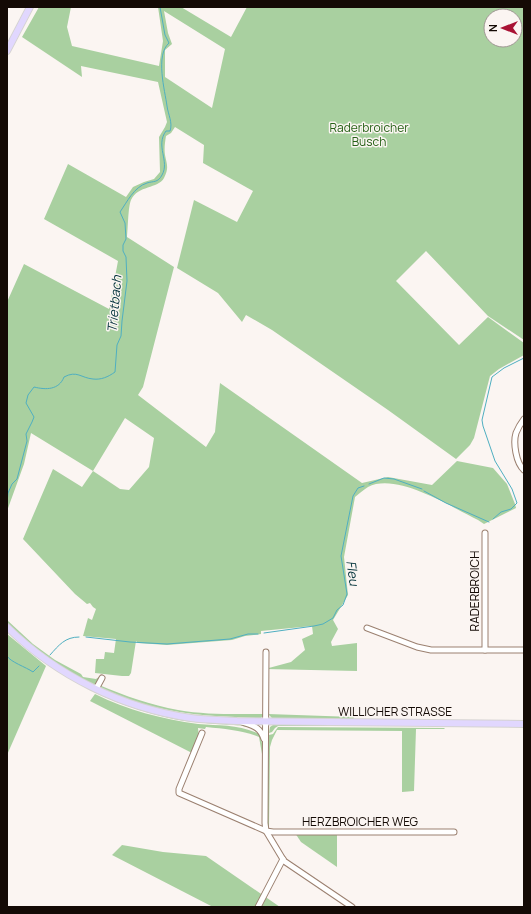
<svg xmlns="http://www.w3.org/2000/svg" width="531" height="914" font-family="Manrope,sans-serif">
<rect width="100%" height="100%" fill="#fbf5f2"/>
<!-- green -->
<g fill="#a9d0a0" fill-rule="evenodd">
<path d="M 39,7 L 71,7 L 67,27 L 72,46 L 159,66 L 163,41 L 158,7 L 181,7 L 231,37 L 247,7 L 524,7 L 524,340 L 488,316 L 426,251 L 396,281 L 459,345 L 488,317 L 524,343 L 524,355 L 499,369 L 490,376 L 474,438 L 470,445 L 456,459 L 388,410 L 272,330 L 246,315 L 242,322 L 218,293 L 177,268 L 194,200 L 237,222 L 253,191 L 203,163 L 204,145 L 175,127 L 171,133 L 166,136 C 165,142 164,149 165,155 C 167,165 169,168 164,178 C 158,189 138,185 131,200 C 128,207 128,228 127,237 L 174,267 L 143,387 L 138,395 L 206,447 L 215,432 L 220,383 L 362,483 L 388,477 L 432,485 L 457,461 L 493,468 L 507,484 L 515,504 L 513,505 L 515,504 L 516,508 L 484,524 L 478,520 C 451,507 397,472 368,487 C 363,490 359,494 355,497 L 344,557 L 348,595 L 333,620 L 338,629 L 331,642 L 332,646 L 357,643 L 357,671 L 265,669 L 291,662 L 305,650 L 302,639 L 313,634 L 312,626 L 261,631 L 261,634 L 245,636 L 232,640 L 167,645 L 138,643 L 136,641 L 131,673 L 129,676 L 122,676 L 95,673 L 96,659 L 104,659 L 105,652 L 114,653 L 116,639 L 83,636 L 88,618 L 92,620 L 96,609 L 93,607 L 90,603 L 87,604 L 75,594 L 23,539 L 53,469 L 82,487 L 93,471 L 31,433 L 24,464 L 7,511 L 7,302 L 24,264 L 109,309 L 118,261 L 44,219 L 68,164 L 126,197 L 133,187 L 144,182 L 154,179 L 160,172 L 159,137 L 165,127 L 167,122 L 158,82 L 81,66 L 82,77 L 22,37 ZM 164,11 L 225,49 L 212,108 L 165,77 L 165,50 L 172,44 L 168,33 ZM 491,16 L 515,16 L 515,40 L 491,40 ZM 125,418 L 154,438 L 149,467 L 129,490 L 120,489 L 93,471 Z"/>
<path d="M 7,620 L 33,644 L 55,660 L 81,674 L 83,677 L 96,679 L 99,677 L 100,678 L 96,686 L 94,686 C 61,668 34,649 7,623 Z"/>
<path d="M 7,634 L 46,666 L 7,755 Z"/>
<path d="M 99,685 C 125,696 151,705 178,710 C 206,715 235,714 264,714 L 261,718 L 257,718 C 200,716 153,713 99,688 Z"/>
<path d="M 96,693 L 98,693 L 105,696 L 216,723 L 248,726 L 254,728 L 258,731 C 245,724 230,725 215,724 C 205,723 195,722 185,721 C 154,716 124,706 96,693 Z"/>
<path d="M 95,694 C 127,710 162,719 198,724 C 219,726 239,724 259,734 C 267,751 263,779 263,798 L 262,754 L 259,737 C 242,730 225,729 206,727 L 205,729 L 198,728 L 199,737 L 192,753 L 90,701 Z"/>
<path d="M 268,714 L 354,717 L 353,720 L 272,718 Z"/>
<path d="M 273,725 L 353,725 L 353,726 L 278,726 L 275,728 L 272,732 L 269,733 L 270,727 Z"/>
<path d="M 278,727 L 444,728 L 445,729 L 416,729 L 414,791 L 402,792 L 402,731 L 277,730 L 272,740 L 270,747 L 269,827 L 268,828 L 267,821 L 269,737 L 269,735 L 273,734 Z"/>
<path d="M 295,833 L 337,833 L 337,867 L 301,842 Z"/>
<path d="M 122,845 L 163,852 L 206,856 L 280,907 L 213,907 L 112,855 Z"/>
</g>
<g fill="none" stroke-linecap="round" stroke-linejoin="round">
<!-- stream -->
<g stroke="#4fafc1" stroke-width="1">
<path d="M 369,484 L 384,478 L 394,479 L 422,489"/>
<path d="M 424,491 L 446,503 L 489,522"/>
<path d="M 7,503 L 8,493 L 12,484 L 17,479 L 27,441 L 26,434 L 32,422 L 34,417 L 26,403 L 28,395 L 34,387 C 46,390 59,390 64,377 C 77,370 81,378 93,379 C 101,380 108,377 115,372 L 117,345 L 121,336 L 122,321 L 127,281 L 126,257 L 123,251 L 123,245 L 126,239 L 125,223 L 120,212 C 127,202 134,187 147,183 C 153,181 158,183 162,175 C 170,161 155,146 166,131 L 170,131 C 173,123 168,114 167,106 C 165,91 155,55 169,43 L 165,35 L 160,7"/>
<path d="M 493,519 L 501,512 L 511,509 L 517,503 L 512,489 L 495,461 L 483,426 L 482,420 L 492,377 L 504,368 L 524,358"/>
<path d="M 264,633 L 314,626 L 323,624 L 333,618 L 337,610 L 343,605 L 347,594 L 341,556 L 353,496 L 358,488 L 364,486"/>
<path d="M 86,637 L 130,642 L 167,644 L 230,639 L 248,634 L 258,634"/>
<path d="M 50,655 C 59,645 65,637 79,637"/>
<path d="M 7,656 C 10,662 26,667 33,672 L 39,666"/>
</g>
<defs>
<g id="minor">
<path d="M 524,419 C 521,423 518,428 516,433 C 513,443 516,463 524,470"/>
<path d="M 367,628 L 417,647 L 431,650 L 524,650"/>
<path d="M 485,650 L 485,533"/>
<path d="M 266,652 L 265,823 L 266,831 L 284,861 L 352,907"/>
<path d="M 96,689 L 102,678"/>
<path d="M 242,722 C 254,726 260,727 264,739"/>
<path d="M 202,733 L 179,789 L 179,793 L 266,831 L 273,832 L 454,832"/>
<path d="M 258,907 L 283,859"/>
</g>
<g id="major">
<path d="M 7,51 L 30,7"/>
<path d="M 7,627 C 57,676 122,708 191,718 C 206,720 222,720 237,721 L 524,724"/>
</g>
</defs>
<!-- minor casing -->
<use href="#minor" stroke="#9b8070" stroke-width="7"/>
<!-- major casing -->
<use href="#major" stroke="#d5d3d2" stroke-width="8"/>
<!-- minor -->
<use href="#minor" stroke="#fff" stroke-width="5"/>
<!-- major -->
<use href="#major" stroke="#e1d7fe" stroke-width="6"/>
</g>
<g text-anchor="middle" stroke-width="3" stroke-linejoin="round" paint-order="stroke">
<!-- park labels -->
<g font-size="12" fill="#266116" stroke="#fbf5f2">
<text x="369" y="132">Raderbroicher<tspan x="369" dy="14">Busch</tspan></text>
</g>
<!-- street labels -->
<g font-size="12" fill="#140a05" stroke="#fbf5f2">
<text transform="translate(475 591) rotate(-90)" y="4">RADERBROICH</text>
<text x="395" y="716">WILLICHER STRASSE</text>
<text x="360" y="826">HERZBROICHER WEG</text>
</g>
<!-- water labels -->
<g font-size="13" font-style="italic" fill="#03333b" stroke="#fbf5f2">
<text transform="translate(114 304) rotate(-85)" y="5">Trietbach</text>
<text transform="translate(353 573) rotate(82)" y="5">Fleu</text>
</g>
</g>
<!-- border -->
<rect width="531" height="914" fill="none" stroke="#140a05" stroke-width="16"/>
<!-- north arrow -->
<g transform="translate(503 28) rotate(270)"><circle r="19" fill="#fbf5f2" stroke="#9f9793"/>
<path d="M0-3L7 15L0 10L-7 15Z" fill="#a91234"/>
<text y="-6" font-size="11" font-weight="bold" text-anchor="middle" fill="#140a05">N</text>
</g>
</svg>
